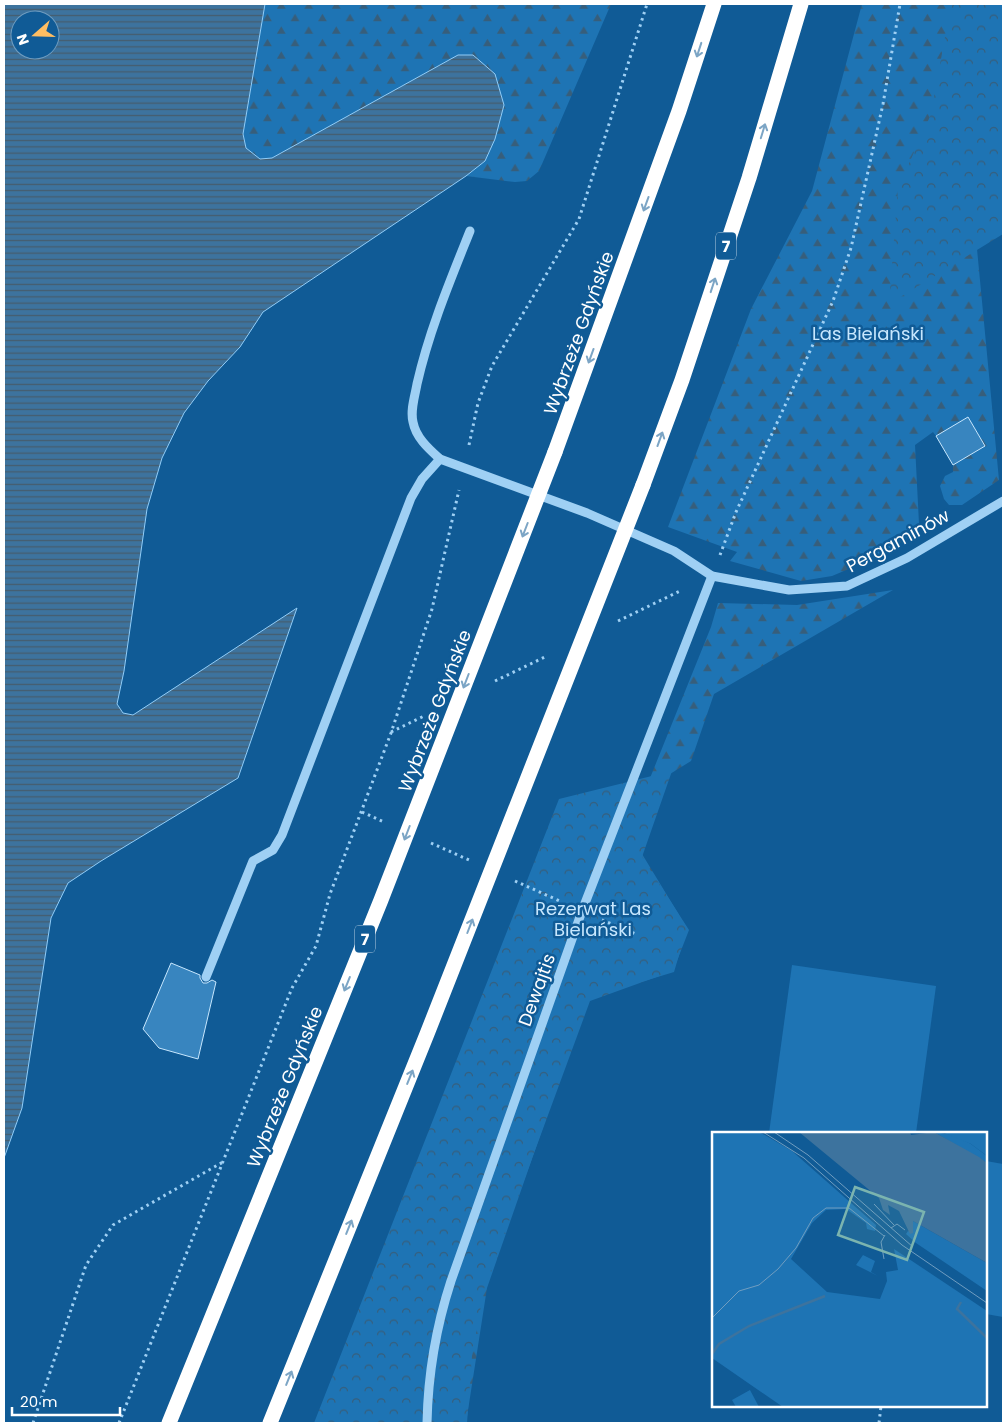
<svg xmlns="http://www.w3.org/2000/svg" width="1007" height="1427" font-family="Poppins,sans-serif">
<defs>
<pattern id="forest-firs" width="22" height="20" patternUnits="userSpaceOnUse" patternTransform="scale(1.25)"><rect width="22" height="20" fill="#1e74b4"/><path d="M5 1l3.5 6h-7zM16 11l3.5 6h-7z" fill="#375e7b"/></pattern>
<pattern id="park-crowns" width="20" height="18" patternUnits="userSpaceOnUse" patternTransform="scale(1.25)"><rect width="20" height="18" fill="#1e74b4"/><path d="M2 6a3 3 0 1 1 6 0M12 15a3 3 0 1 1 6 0" fill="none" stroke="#375e7b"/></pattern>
<pattern id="water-rules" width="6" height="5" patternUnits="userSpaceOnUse" patternTransform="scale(1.25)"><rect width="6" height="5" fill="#3d739e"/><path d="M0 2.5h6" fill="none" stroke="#465c6d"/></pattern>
</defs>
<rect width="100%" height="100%" fill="#105b96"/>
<!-- green -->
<g fill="#1e74b4">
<path d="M 792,965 L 936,986 L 916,1133 L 769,1133 Z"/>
<path d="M 986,1161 L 1003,1164 L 1003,1317 L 986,1314 Z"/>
</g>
<!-- forest -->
<g fill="url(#forest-firs)">
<path d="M 265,4 L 611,4 L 539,171 L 527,181 L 515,182 L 466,176 L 485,161 L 458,55 L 272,158 L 260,159 L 246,148 L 243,134 Z"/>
<path d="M 862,4 L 1003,4 L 977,249 L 999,480 L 962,505 L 949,505 L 944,499 L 940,486 L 945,476 L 953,472 L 953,465 L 985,445 L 968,417 L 936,436 L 933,432 L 915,445 L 919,524 L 906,539 L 882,555 L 832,576 L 801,581 L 730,561 L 737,552 L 668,527 L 751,309 L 812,191 Z"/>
<path d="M 893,590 L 714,694 L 691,761 L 670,774 L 642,854 L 687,928 L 674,972 L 588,998 L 487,1288 L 466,1423 L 444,1423 L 581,949 L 711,627 L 718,603 L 797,605 Z"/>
</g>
<!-- park -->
<g fill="url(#park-crowns)">
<path d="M 951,4 L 1003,4 L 1003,234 L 889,304 L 898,188 L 931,114 Z"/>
<path d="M 672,771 L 642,857 L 689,930 L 673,971 L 590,1001 L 484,1289 L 472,1356 L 467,1423 L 314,1423 L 559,799 Z"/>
</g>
<!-- water -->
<path fill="url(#water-rules)" stroke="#91cdf8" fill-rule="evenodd" d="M 4,4 L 265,4 L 243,134 L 246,148 L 260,159 L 272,158 L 458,55 L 473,55 L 495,74 L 504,105 L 495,139 L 485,161 L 466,176 L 263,312 L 240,347 L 208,381 L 184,413 L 162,458 L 147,509 L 124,671 L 117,704 L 123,713 L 133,715 L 297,608 L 238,778 L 101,861 L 68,883 L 51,918 L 22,1108 L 4,1158 ZM 20,20 L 50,20 L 50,50 L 20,50 Z"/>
<!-- building -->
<g fill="#3885bf" stroke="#c7e7fe">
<path d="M 968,417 L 985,446 L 953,465 L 936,436 Z"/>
<path d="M 171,963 L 200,975 L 200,978 L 203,983 L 207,983 L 212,980 L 216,982 L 198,1059 L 159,1048 L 143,1029 Z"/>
</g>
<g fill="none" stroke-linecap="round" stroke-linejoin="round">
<!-- path -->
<g stroke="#9fd0f4" stroke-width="3" stroke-dasharray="2.5 4" stroke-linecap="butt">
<path d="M 469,445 L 478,403 L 492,366 L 579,219 L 647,4"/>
<path d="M 720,555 L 736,512 L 833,301 L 851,248 L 883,104 L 900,4"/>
<path d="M 618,621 L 680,591"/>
<path d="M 495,681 L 547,656"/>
<path d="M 391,732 L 424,716"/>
<path d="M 362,812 L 384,822"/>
<path d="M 431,843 L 469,860"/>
<path d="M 515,881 L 562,902"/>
<path d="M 602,920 L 638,935"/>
<path d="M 33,1423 L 86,1265 L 113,1225 L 223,1162"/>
<path d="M 119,1423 L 292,988 L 316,946 L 330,894 L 391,733 L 432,609 L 459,490"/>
<path d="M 879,1423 L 881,1406"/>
</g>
<!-- minor -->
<g stroke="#9fd0f4" stroke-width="9">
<path d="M 470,231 C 450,281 429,331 417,384 C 415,396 410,410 413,422 C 416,438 429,449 440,459 L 587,513 L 674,551 L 712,576 L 789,590 L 847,586 L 907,558 L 1003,501"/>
<path d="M 206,977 L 253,861 L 273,850 L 282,835 L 411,498 L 422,479 L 440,459"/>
<path d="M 427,1423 C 428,1375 436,1327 451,1281 L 582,911 L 712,576"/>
</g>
<!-- highway -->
<g stroke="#fff" stroke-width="15">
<path d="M 555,452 L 679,111 L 714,4"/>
<path d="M 643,485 L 682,380 L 749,178 L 801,4"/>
</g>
<!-- highway-bridge -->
<g stroke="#fff" stroke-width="15">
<path d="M 169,1423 L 381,900 L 555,452"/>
<path d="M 270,1423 L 427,1034 L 643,485"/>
</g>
</g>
<!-- one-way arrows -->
<defs><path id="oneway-shaft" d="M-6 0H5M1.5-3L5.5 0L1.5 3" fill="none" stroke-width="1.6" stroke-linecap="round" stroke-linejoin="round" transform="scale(1.25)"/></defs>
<g stroke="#7ca5c5">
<use href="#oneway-shaft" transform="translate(699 50) rotate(108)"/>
<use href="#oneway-shaft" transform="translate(763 131) rotate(-73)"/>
<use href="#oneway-shaft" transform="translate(646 204) rotate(110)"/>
<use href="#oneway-shaft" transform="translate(713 285) rotate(-72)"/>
<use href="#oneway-shaft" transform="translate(591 356) rotate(110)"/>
<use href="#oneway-shaft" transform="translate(660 439) rotate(-70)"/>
<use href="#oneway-shaft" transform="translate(525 530) rotate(111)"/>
<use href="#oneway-shaft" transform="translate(466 681) rotate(111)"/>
<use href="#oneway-shaft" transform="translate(407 833) rotate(111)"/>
<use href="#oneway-shaft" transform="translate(470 926) rotate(-69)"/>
<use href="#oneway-shaft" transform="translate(347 984) rotate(112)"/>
<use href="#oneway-shaft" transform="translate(410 1077) rotate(-68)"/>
<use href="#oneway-shaft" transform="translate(349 1227) rotate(-68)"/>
<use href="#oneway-shaft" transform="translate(289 1378) rotate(-68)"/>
</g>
<g text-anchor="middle" stroke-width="5" stroke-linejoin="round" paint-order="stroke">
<!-- shield labels -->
<g fill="#105b96" stroke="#b7cee0" stroke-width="1">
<rect x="716" y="232.5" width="20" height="27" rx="4"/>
<rect x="355" y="925.5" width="20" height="27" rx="4"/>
</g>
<g font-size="16" font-weight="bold" fill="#fff">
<text x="726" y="252">7</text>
<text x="365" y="945">7</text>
</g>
<!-- street labels -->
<g font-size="18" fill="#fff" stroke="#105b96">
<text transform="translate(579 333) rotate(-70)" y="6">Wybrzeże Gdyńskie</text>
<text transform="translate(898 541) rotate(-28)" y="6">Pergaminów</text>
<text transform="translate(435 711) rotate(-69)" y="6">Wybrzeże Gdyńskie</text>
<text transform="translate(537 990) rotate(-70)" y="6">Dewajtis</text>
<text transform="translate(285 1087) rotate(-68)" y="6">Wybrzeże Gdyńskie</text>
</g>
<!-- park labels -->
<g font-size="18" fill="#c7e7fe" stroke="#105b96">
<text x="868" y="340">Las Bielański</text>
<text x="593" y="915">Rezerwat Las<tspan x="593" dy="21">Bielański</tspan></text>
</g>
</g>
<!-- overview -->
<g transform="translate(712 1132)">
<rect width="275" height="275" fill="#105b96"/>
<path d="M 222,0 L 242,3 L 259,12 L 275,24 L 275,31 ZM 151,123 L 163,129 L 159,140 L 166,144 L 144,133 ZM 38,258 L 47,275 L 24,275 L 20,268 Z" fill="#1e74b4"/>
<path d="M 230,0 L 275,0 L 275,24 L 259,12 ZM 201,89 L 275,131 L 275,159 L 204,111 L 194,102 L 196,99 L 201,101 Z" fill="#1e74b4"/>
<path d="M 0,0 L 46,0 L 53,3 L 80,19 L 164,93 L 163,99 L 155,97 L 154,91 L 134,77 L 114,78 L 100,91 L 79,127 L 115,160 L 168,167 L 175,149 L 174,140 L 186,138 L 182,117 L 275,179 L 275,275 L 71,275 L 0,226 Z" fill="#1e74b4"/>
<path d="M 87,0 L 198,0 L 199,3 L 222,0 L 267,25 L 275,31 L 275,131 L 201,89 L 201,101 L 198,102 L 187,79 L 176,73 L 178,83 L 171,78 L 167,66 Z" fill="#3d739e"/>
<path fill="none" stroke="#3d739e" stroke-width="2.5" d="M 249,170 L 245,177 L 275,206M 0,222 L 7,212 L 37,194 L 113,164"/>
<path fill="none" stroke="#709dc0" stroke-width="1" d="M 51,0 L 92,26 L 190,113 L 275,171M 62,0 L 96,23 L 201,115M 162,72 L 182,93M 179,96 L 185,92 L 193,98M 172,127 L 169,110 L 173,103M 0,186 L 27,159 L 47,153 L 66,137 L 84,116 L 101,86 L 114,76 L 137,76 L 172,104"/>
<path fill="#7bb4af" fill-opacity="0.15" stroke="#7bb4af" stroke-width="2.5" d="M 143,55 L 212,80 L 195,128 L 126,103 Z"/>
<rect width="275" height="275" fill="none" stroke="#fff" stroke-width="2.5"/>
</g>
<!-- border -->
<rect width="1007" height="1427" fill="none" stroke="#ffffff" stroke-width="10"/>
<!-- north arrow -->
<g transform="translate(35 35) rotate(250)"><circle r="24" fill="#105b96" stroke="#709dc0"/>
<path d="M0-4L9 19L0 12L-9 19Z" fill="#ffbe62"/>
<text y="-8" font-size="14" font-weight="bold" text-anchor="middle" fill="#ffffff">N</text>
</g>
<!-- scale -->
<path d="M12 1407v8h108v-8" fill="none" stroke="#ffffff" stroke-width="2.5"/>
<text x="20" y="1407" font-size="15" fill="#ffffff" stroke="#105b96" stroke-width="4" paint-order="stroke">20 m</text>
</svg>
